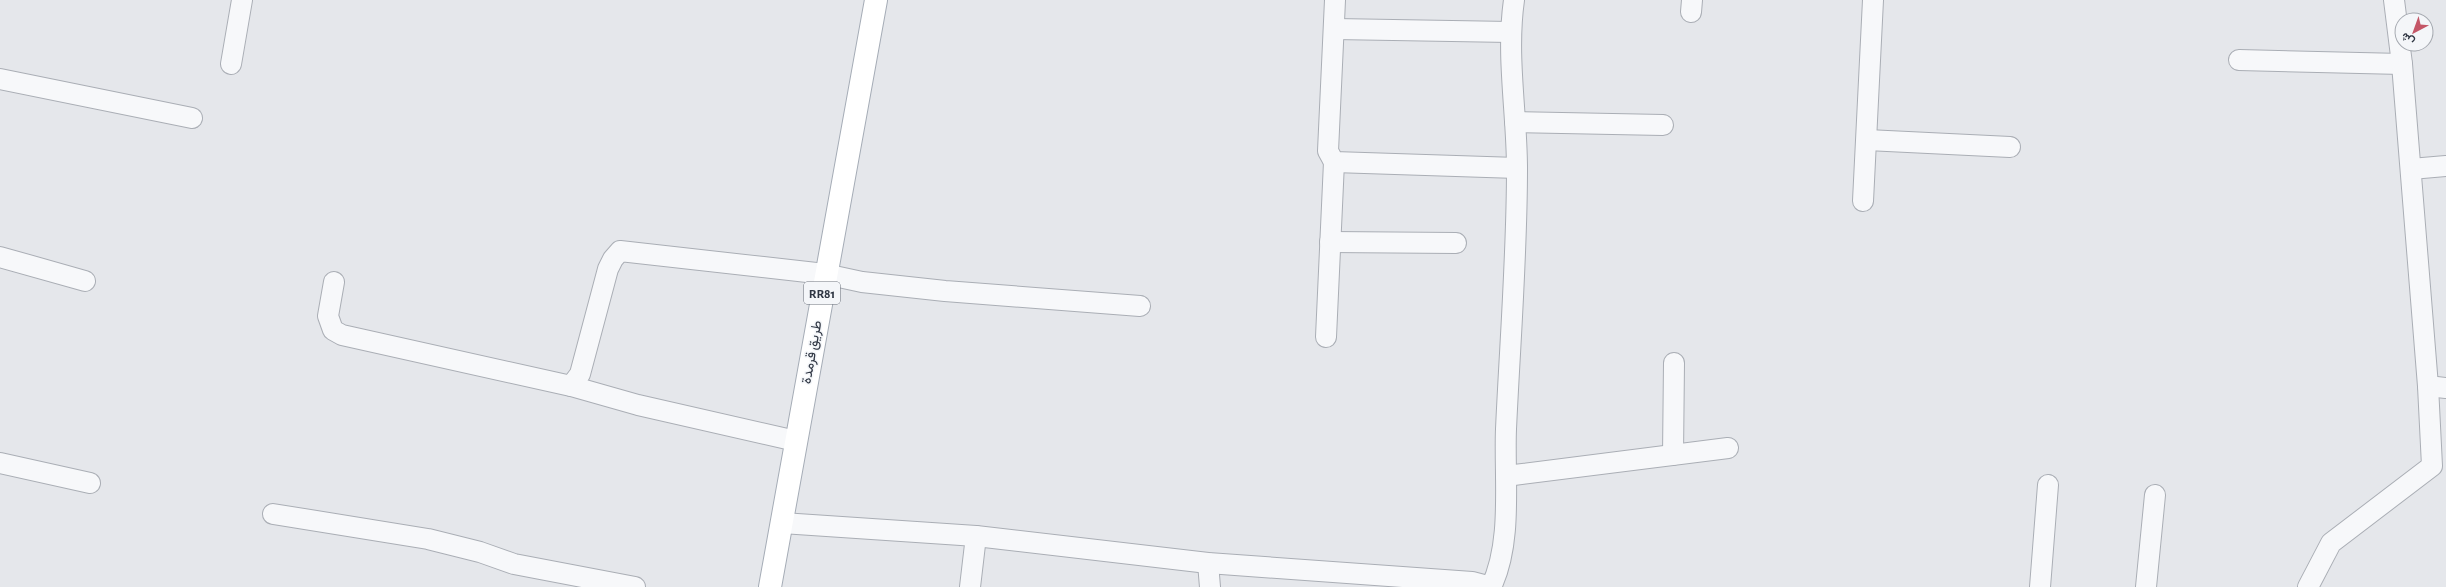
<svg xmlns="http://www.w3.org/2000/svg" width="2446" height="587" font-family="'Alegreya Sans',Vazirmatn,sans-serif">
<rect width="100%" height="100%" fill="#e5e7eb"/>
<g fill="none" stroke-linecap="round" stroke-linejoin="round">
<defs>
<g id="minor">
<path d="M 1335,0 L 1328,151 L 1334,162 L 1517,168"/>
<path d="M 1691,12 L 1692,0"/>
<path d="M 1335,29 L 1510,32"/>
<path d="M 2239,60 L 2402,64"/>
<path d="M 231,64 L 242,0"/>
<path d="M 0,79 L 192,118"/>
<path d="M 1515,122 L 1663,125"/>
<path d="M 1867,140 L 2010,147"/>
<path d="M 2411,169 L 2446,166"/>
<path d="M 1863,201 L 1873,0"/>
<path d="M 1330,242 L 1456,243"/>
<path d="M 0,257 L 85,281"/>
<path d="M 334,282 L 328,316 L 333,330 L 342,335 L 571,386 L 580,374 L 608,269 L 613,259 L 620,251 L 825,274 L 862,282 L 945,291 L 1140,306"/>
<path d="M 1326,337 L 1334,162"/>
<path d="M 571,386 L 638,405 L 796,441"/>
<path d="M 2428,386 L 2446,388"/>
<path d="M 1673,455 L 1674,363"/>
<path d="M 0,463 L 90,483"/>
<path d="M 1506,476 L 1728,448"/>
<path d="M 273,514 L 428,539 L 480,552 L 514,564 L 635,587"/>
<path d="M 782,523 L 976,536 L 1208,563 L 1472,582 L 1491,587"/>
<path d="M 1208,563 L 1210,587"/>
<path d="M 970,587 L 976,536"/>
<path d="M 1491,587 C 1513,542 1504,478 1506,429 C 1510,342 1517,256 1517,169 C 1517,113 1506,56 1514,0"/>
<path d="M 2040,587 L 2048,485"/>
<path d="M 2146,587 L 2155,495"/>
<path d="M 2308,587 L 2331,543 L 2432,466 L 2428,386 L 2402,64 L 2394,0"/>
</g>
<path id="primary" d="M 770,587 L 876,0"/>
</defs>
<!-- minor casing -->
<use href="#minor" stroke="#aaaeb5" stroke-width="22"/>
<!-- primary casing -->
<use href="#primary" stroke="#a5acb6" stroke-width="24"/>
<!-- minor -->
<use href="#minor" stroke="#f7f8fa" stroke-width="20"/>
<!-- primary -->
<use href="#primary" stroke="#fff" stroke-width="22"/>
</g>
<g text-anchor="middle" stroke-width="3" stroke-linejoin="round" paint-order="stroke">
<!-- shield labels -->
<rect fill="#f4f6f9" stroke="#696f79" stroke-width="1" x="804" y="282" width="36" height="22" rx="3"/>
<g font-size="13" font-weight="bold" fill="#2e3542">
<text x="822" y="298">RR81</text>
</g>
<!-- street labels -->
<g font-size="14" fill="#2e3542" stroke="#f4f6f9">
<text transform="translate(811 352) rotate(-80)" y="5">طريق قرمدة</text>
</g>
</g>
<!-- north arrow -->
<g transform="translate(2414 32) rotate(221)"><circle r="19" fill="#f4f6f9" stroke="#a5a9b0"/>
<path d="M0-3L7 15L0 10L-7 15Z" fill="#c45667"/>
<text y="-6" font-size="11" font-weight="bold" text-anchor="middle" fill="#2e3542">ش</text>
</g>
</svg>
